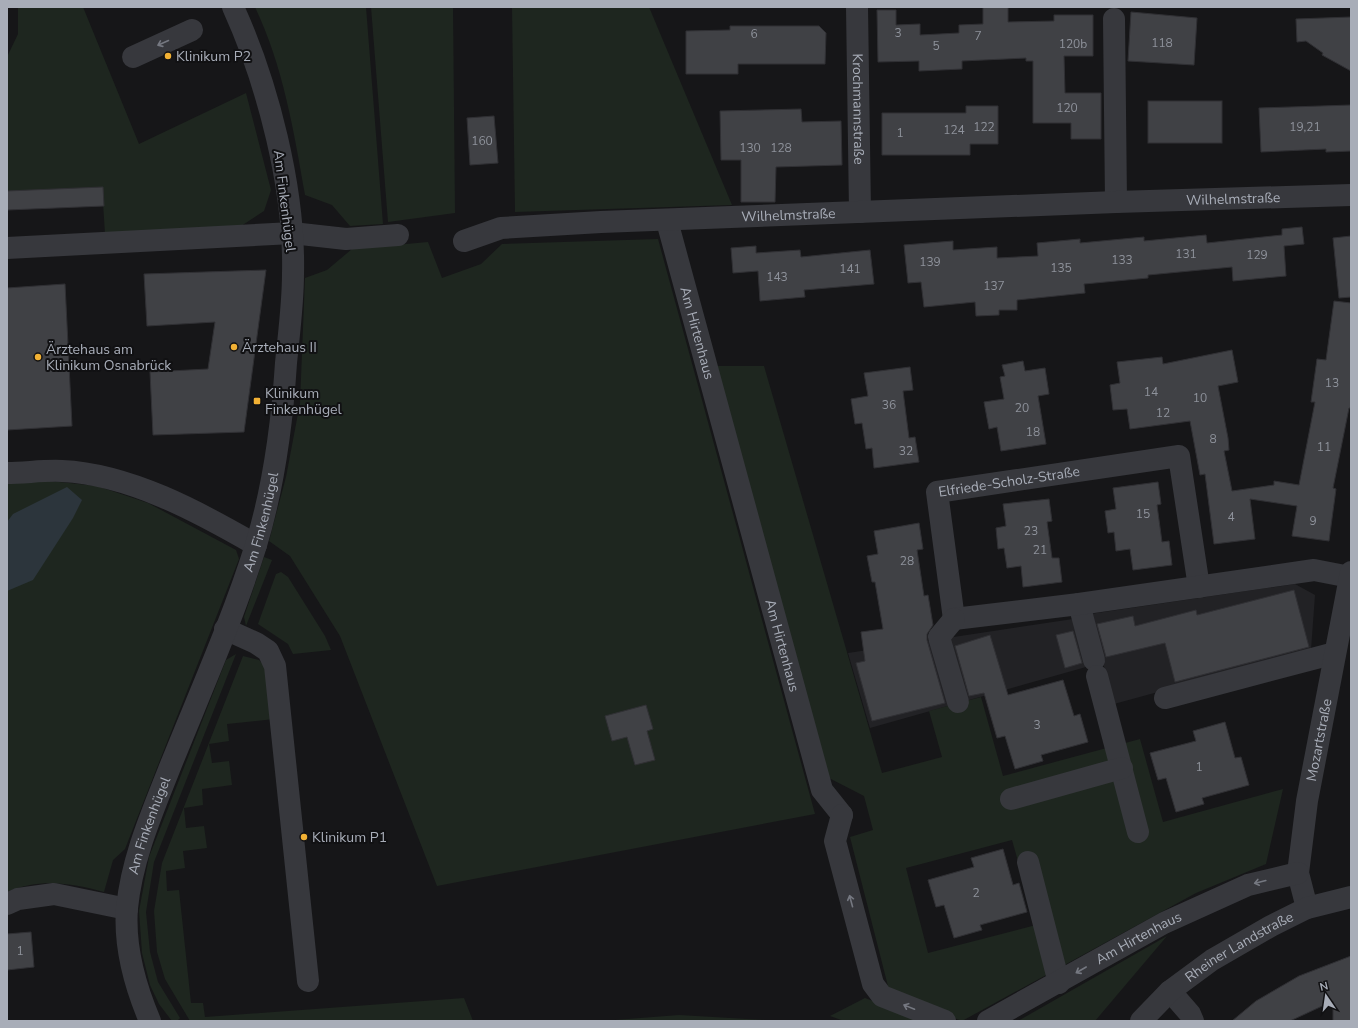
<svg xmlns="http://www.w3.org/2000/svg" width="1358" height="1028" font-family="'Nunito Sans',sans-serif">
<rect width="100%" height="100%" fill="#161618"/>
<!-- built -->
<g fill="#222225">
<path d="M 1295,584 L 1315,595 L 1311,650 L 1114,704 L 1090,614 Z"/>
<path d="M 1073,619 L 1086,667 L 870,728 L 848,653 Z"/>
</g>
<!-- green -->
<g fill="#1e261f" fill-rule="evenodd">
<path d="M 18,7 L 83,7 L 139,144 L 246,93 L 271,190 L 264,211 L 238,228 L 105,234 L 102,187 L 7,191 L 7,57 L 18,34 Z"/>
<path d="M 255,7 L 366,7 L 383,224 L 350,226 L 332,205 L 305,195 C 294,131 283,66 255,7 Z"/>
<path d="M 371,7 L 453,7 L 455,213 L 388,222 Z"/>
<path d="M 512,7 L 649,7 L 732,205 L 515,212 Z"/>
<path d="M 658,239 L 815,814 L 437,886 L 340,636 L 290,556 L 269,541 L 286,477 L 300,403 L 305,278 L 327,270 L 352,249 L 428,242 L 442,278 L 481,264 L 502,244 Z"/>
<path d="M 715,366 L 764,366 L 882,773 L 942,757 L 929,711 L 981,697 L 1003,776 L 1140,739 L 1163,822 L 1283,789 L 1266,864 L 1196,893 L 962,1021 L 890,994 L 850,837 L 873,830 L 864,796 L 829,778 ZM 1012,840 L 1036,925 L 928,953 L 906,868 Z"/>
<path d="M 50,481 L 97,486 L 148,503 L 236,550 L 239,559 L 125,849 L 113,860 L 104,892 C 72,883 39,878 7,892 L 7,483 Z"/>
<path d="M 264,557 L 272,560 L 246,626 L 244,617 Z"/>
<path d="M 281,572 L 288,577 L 325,636 L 331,650 L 293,654 L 288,644 L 258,624 L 276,574 Z"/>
<path d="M 236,654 L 154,862 L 146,912 L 150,952 L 158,982 L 180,1018 L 177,1021 L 172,1021 L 159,1004 L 150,985 L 142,953 L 139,911 L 149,857 L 226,660 Z"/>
<path d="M 243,656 L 259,660 L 269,671 L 274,719 L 227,724 L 229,741 L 209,744 L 212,763 L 229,761 L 232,785 L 202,789 L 203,805 L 184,808 L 186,828 L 204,826 L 207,848 L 183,851 L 185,868 L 166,871 L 167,891 L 179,890 L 191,1003 L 203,1003 L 205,1017 L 464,998 L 473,1021 L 190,1021 L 165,979 L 157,952 L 154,911 L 162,863 Z"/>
<path d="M 1167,936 L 1095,1021 L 1018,1021 Z"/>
<path d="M 865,998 L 926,1021 L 844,1021 L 830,1016 Z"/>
<path d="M 679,1015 L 765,1020 L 768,1021 L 602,1021 Z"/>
</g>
<!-- water -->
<path fill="#2c353c" d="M 67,487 L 82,500 L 73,518 L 33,580 L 7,591 L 7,522 L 13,514 Z"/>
<!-- building -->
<g fill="#404145" stroke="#303034">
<path d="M 983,7 L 1008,7 L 1008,22 L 1054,21 L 1054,15 L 1093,15 L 1093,56 L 1064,56 L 1065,93 L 1101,93 L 1101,139 L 1071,139 L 1071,123 L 1033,123 L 1033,61 L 1026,61 L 1026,58 L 962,61 L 962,69 L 919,71 L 919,61 L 878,62 L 877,10 L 896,10 L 896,25 L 920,24 L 920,35 L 959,33 L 959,25 L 983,24 Z"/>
<path d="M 1131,12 L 1197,18 L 1194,65 L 1128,61 Z"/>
<path d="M 1351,17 L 1351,71 L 1322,55 L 1323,53 L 1306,41 L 1297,42 L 1296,19 Z"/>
<path d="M 730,26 L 819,26 L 826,33 L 825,64 L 738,64 L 738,74 L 686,74 L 686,31 L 730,30 Z"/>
<rect x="1148" y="101" width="74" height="42"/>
<path d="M 1351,105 L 1351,151 L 1326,152 L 1326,149 L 1261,152 L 1259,108 Z"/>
<path d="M 966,106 L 998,106 L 998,144 L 970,144 L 970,155 L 882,155 L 882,113 L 966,113 Z"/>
<path d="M 801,109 L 802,122 L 841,121 L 842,165 L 776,167 L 775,202 L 741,202 L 741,160 L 721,160 L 720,111 Z"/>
<path d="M 494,116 L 498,163 L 470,165 L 467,118 Z"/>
<path d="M 103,187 L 104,206 L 7,210 L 7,191 Z"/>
<path d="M 1302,227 L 1304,244 L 1284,246 L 1286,276 L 1233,281 L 1232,267 L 1148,275 L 1148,278 L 1084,284 L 1085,293 L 1017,300 L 1017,310 L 999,310 L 999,315 L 976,316 L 975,302 L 924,307 L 921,282 L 908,283 L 904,245 L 953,241 L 953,250 L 997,247 L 997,258 L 1038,256 L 1037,243 L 1080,239 L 1080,243 L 1144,237 L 1144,241 L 1206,235 L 1207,243 L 1282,235 L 1282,229 Z"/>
<path d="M 1351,236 L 1351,297 L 1339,298 L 1333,238 Z"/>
<path d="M 756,246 L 756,253 L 800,250 L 801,257 L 870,250 L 874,284 L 804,290 L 805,297 L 760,301 L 758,271 L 733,273 L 731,248 Z"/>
<path d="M 266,270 L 244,432 L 153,435 L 150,372 L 208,369 L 215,322 L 147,326 L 144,274 Z"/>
<path d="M 65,284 L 72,426 L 7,430 L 7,288 Z"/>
<path d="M 1334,301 L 1351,303 L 1351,408 L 1349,408 L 1333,488 L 1336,489 L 1329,541 L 1292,536 L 1297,506 L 1250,499 L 1255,539 L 1214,544 L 1205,474 L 1200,475 L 1190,421 L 1130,429 L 1127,409 L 1113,410 L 1110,385 L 1120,383 L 1117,362 L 1162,357 L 1163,364 L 1232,350 L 1238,382 L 1218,386 L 1228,438 L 1229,450 L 1224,451 L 1232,491 L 1274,485 L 1274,481 L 1299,485 L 1315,402 L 1311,402 L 1317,359 L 1326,360 Z"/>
<path d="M 1023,361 L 1025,371 L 1045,368 L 1049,394 L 1038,396 L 1046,444 L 1001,451 L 997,427 L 989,429 L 984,402 L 1004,399 L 1000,377 L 1005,376 L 1002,365 Z"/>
<path d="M 910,367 L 913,390 L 903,391 L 909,438 L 915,437 L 919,462 L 874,468 L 872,448 L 866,449 L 862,423 L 855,424 L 851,399 L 868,396 L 864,373 Z"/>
<path d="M 1158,482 L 1161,504 L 1157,505 L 1162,542 L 1169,541 L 1172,565 L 1133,570 L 1130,549 L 1116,551 L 1114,532 L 1108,533 L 1105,511 L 1116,509 L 1113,488 Z"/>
<path d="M 1049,499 L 1052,521 L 1047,522 L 1052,558 L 1059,558 L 1062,582 L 1023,587 L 1021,566 L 1007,568 L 1004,548 L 998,549 L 996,528 L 1006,526 L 1003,504 Z"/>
<path d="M 919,523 L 923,549 L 917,550 L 924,596 L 928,595 L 933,625 L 927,634 L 927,640 L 945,703 L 872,721 L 856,663 L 865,661 L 861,632 L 883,629 L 875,582 L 872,582 L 867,556 L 878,554 L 874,531 Z"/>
<path d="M 1294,590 L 1309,647 L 1175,682 L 1165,643 L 1106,657 L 1097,624 L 1133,616 L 1135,626 L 1196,610 L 1197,615 Z"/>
<path d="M 1073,631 L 1082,663 L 1065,668 L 1056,635 Z"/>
<path d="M 990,635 L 1008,695 L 1063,680 L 1074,716 L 1080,714 L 1088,742 L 1041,755 L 1043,761 L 1015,769 L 1005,736 L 997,738 L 984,693 L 969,696 L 955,646 Z"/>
<path d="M 646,705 L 653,729 L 647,731 L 655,760 L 635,765 L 627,737 L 612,741 L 605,716 Z"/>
<path d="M 1225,722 L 1235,758 L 1241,757 L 1249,785 L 1202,798 L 1204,804 L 1176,812 L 1166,778 L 1158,780 L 1150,753 L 1196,741 L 1193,731 Z"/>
<path d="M 1003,849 L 1013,885 L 1019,883 L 1027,912 L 980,925 L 982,930 L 954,938 L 944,905 L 936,907 L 928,880 L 974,867 L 971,858 Z"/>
<path d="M 31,932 L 34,967 L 7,970 L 7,934 Z"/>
<path d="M 1351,956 L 1351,1021 L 1333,1021 L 1333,1001 L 1290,1021 L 1232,1021 L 1256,1001 L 1299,976 Z"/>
</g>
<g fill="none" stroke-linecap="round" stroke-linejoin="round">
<!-- minor -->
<g stroke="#37383d" stroke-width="22">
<path id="s1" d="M 857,7 L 860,212"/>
<path d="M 1114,19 L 1116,202"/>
<path d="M 133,57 L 192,30"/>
<path id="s2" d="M 667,221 L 822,790 L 842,815"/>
<path id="s3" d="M 464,241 L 501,228 L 601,222 L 1116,202 L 1351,195"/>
<path d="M 7,248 L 292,233 L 346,239 L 398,235"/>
<path d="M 7,473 C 25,473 44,470 62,471 C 129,474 199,512 256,545"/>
<path d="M 1079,604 L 1094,660"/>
<path id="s4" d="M 954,619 L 937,492 L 1179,456 L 1199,587"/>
<path d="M 954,619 L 1079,604 L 1314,570 L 1350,577"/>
<path d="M 954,619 L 939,637 L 958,702"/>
<path d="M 225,629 L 256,643 L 268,651 L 275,666 L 308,981"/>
<path d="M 1097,676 L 1138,832"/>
<path d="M 1165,698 L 1335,653"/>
<path d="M 1011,799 L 1122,768"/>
<path d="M 842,815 L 835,841 L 873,984 L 882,996 L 945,1021"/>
<path d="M 1028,862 L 1059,983"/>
<path d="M 7,904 L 18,899 L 54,894 L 127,909"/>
<path id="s5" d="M 1307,908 L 1298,873 L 1307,801 L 1351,572"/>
<path d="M 1170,991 L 1190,1014 L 1193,1021"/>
<path id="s6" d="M 150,1021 C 135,986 124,947 127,908 C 132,858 152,813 170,767 C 199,695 233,619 256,545 C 274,486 282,425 286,363 C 289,333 293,303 293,274 C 295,189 268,84 233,7"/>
<path id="s7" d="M 988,1021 L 1164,923 L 1248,885 L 1298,873"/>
<path id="s8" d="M 1141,1021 L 1170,991 L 1212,960 L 1271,926 L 1307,908 L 1351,897"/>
</g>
</g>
<!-- one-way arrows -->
<defs><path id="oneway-shaft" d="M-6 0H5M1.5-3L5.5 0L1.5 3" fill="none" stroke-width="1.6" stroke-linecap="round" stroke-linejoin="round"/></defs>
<g stroke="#757881">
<use href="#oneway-shaft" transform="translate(163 43) rotate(156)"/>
<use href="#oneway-shaft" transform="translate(1260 882) rotate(166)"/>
<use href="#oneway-shaft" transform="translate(851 901) rotate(-105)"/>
<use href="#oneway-shaft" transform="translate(1081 970) rotate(150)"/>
<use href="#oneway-shaft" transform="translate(909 1007) rotate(-158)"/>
</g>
<!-- markers -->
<g fill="#f2b134" stroke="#111113" stroke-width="1.5">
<circle cx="168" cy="56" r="4"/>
<circle cx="234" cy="347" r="4"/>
<circle cx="38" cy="357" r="4"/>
<rect x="253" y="397" width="8" height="8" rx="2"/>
<circle cx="304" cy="837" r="4"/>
</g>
<g text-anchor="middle" stroke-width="4" stroke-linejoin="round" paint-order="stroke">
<!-- number labels -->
<g font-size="12" fill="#8e929b">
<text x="898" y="37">3</text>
<text x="754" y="38">6</text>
<text x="978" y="40">7</text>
<text x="1162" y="47">118</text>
<text x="1073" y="48">120b</text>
<text x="936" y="50">5</text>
<text x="1067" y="112">120</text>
<text x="984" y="131">122</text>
<text x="1305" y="131">19,21</text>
<text x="954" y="134">124</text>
<text x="900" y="137">1</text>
<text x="482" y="145">160</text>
<text x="750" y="152">130</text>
<text x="781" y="152">128</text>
<text x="1186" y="258">131</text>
<text x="1257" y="259">129</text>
<text x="1122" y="264">133</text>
<text x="930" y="266">139</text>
<text x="1061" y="272">135</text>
<text x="850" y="273">141</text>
<text x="777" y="281">143</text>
<text x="994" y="290">137</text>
<text x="1332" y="387">13</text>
<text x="1151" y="396">14</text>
<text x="1200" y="402">10</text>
<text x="889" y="409">36</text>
<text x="1022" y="412">20</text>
<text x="1163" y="417">12</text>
<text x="1033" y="436">18</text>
<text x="1213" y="443">8</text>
<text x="1324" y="451">11</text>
<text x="906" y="455">32</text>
<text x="1143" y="518">15</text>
<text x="1231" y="521">4</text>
<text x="1313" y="525">9</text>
<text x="1031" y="535">23</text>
<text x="1040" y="554">21</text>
<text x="907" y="565">28</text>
<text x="1037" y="729">3</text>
<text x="1199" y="771">1</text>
<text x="976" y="897">2</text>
<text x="20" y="955">1</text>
</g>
<!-- poi labels -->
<g font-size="14" fill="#a8adb8" stroke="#111113" text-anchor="start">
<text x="176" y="61">Klinikum P2</text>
<text x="242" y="352">Ärztehaus II</text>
<text x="46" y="354">Ärztehaus am<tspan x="46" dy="16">Klinikum Osnabrück</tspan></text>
<text x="265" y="398">Klinikum<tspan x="265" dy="16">Finkenhügel</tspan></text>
<text x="312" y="842">Klinikum P1</text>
</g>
<!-- street labels -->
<g font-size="14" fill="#a8adb8" stroke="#111113">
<text dy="5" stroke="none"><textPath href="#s1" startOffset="102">Krochmannstraße</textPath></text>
<text dy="5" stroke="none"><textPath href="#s3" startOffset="772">Wilhelmstraße</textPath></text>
<text transform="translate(285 201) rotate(83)" y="5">Am Finkenhügel</text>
<text dy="5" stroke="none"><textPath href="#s3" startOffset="327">Wilhelmstraße</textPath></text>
<text dy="5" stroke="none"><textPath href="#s2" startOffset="116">Am Hirtenhaus</textPath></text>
<text dy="5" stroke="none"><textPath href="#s4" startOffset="201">Elfriede-Scholz-Straße</textPath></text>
<text dy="5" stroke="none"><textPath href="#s6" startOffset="526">Am Finkenhügel</textPath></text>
<text dy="5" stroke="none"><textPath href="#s2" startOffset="440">Am Hirtenhaus</textPath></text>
<text dy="5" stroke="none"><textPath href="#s5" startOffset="171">Mozartstraße</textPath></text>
<text dy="5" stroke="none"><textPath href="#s6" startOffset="202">Am Finkenhügel</textPath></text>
<text dy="5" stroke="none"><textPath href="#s7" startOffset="172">Am Hirtenhaus</textPath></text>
<text dy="5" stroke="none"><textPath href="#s8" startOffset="124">Rheiner Landstraße</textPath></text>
</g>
</g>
<!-- border -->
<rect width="1358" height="1028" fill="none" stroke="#a8adb8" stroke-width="16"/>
<!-- north arrow -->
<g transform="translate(1326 996) rotate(347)" stroke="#111113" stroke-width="3" paint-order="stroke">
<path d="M0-3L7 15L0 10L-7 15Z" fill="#a8adb8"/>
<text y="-6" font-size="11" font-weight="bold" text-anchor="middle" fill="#a8adb8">N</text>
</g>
</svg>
